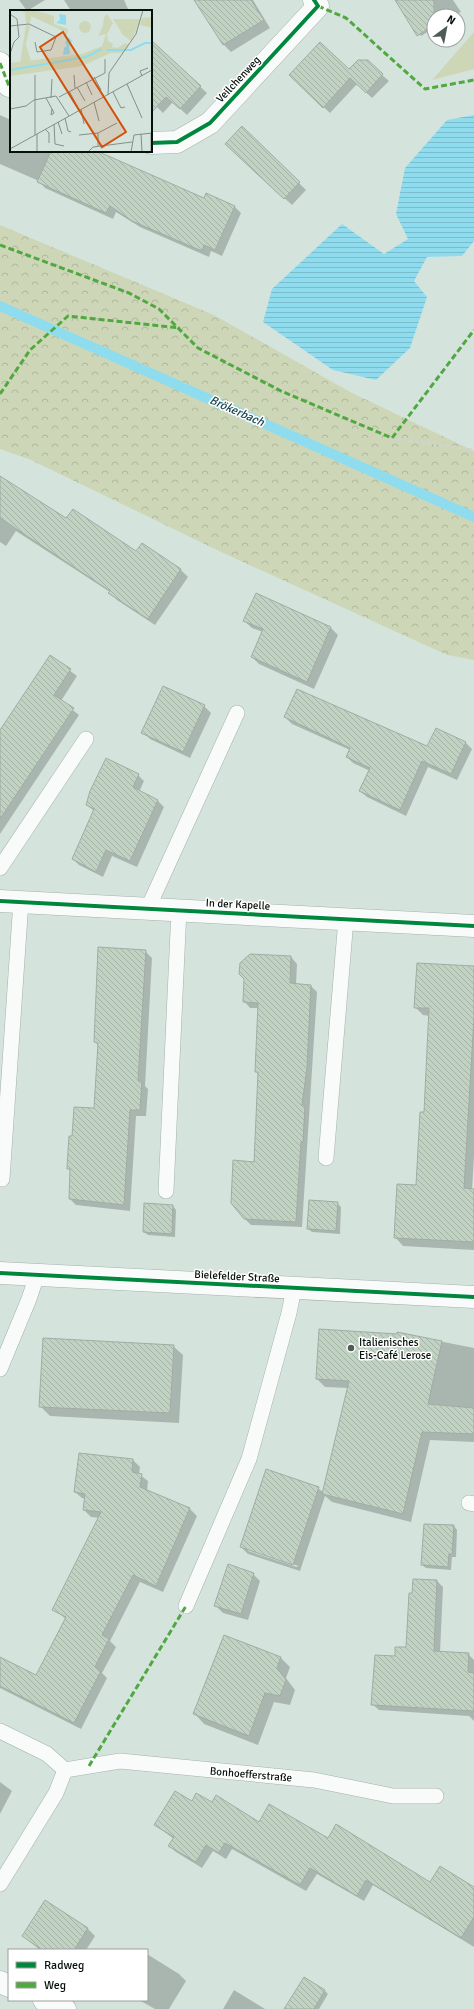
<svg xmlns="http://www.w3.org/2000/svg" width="474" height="2009" font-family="Signika,sans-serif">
<defs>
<pattern id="forest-crowns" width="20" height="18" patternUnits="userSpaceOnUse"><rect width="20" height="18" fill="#cdd7b7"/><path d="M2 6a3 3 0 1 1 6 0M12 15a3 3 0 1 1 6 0" fill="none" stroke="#afb89c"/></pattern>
<pattern id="water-rules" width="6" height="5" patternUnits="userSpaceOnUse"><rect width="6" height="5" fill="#8fdcee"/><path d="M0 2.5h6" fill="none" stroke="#7abccb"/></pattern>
<pattern id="building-back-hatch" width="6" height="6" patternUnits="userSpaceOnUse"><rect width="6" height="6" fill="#c0d2c2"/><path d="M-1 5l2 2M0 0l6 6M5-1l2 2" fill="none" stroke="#a4b3a6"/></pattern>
</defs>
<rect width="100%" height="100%" fill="#d4e4dc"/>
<!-- green -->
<path fill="#cdd7b7" d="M 474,32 L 474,69 L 432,80 Z"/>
<!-- forest -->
<path fill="url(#forest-crowns)" d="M 0,225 L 214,315 L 352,393 L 474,451 L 474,660 L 447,655 L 221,552 L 31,460 L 0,449 Z"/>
<!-- water -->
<path fill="url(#water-rules)" d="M 474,115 L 474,241 L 462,256 L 427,257 L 414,281 L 427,297 L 410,348 L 376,380 L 333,370 L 263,322 L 272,289 L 342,224 L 384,254 L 408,239 L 396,214 L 405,168 L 447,120 Z"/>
<!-- shadow -->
<g fill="#0003" fill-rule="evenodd">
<path d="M 19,0 L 45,0 L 27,11 Z"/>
<path d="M 64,0 L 124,0 L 129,11 L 71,11 Z"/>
<path d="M 196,0 L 253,0 L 270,28 L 231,52 L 224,45 Z"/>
<path d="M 396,0 L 453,0 L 461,12 L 453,16 L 434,16 L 434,28 L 421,36 L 414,28 Z"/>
<path d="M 151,41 L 207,93 L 187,115 L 173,102 L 163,113 L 151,101 Z"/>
<path d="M 349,70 L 382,75 L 389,81 L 372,98 L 357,84 L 330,113 L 290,75 Z"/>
<path d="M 0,115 L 11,120 L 11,151 L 94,151 L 204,199 L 234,206 L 241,213 L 222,256 L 211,251 L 209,257 L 140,227 L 116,212 L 113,219 L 45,188 L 39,181 L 0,164 Z"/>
<path d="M 242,127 L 306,190 L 292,205 L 233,151 Z"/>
<path d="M 0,477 L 67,520 L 136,552 L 181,570 L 188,577 L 155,625 L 117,600 L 110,592 L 16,531 L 6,546 L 0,542 Z"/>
<path d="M 244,621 L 331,628 L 338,635 L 314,689 L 259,664 L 252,657 L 263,632 L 252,628 Z"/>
<path d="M 50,656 L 77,676 L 61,701 L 79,715 L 0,834 L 0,731 Z"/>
<path d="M 204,706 L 211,713 L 190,758 L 150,739 L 143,732 Z"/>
<path d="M 285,717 L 427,748 L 465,742 L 472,749 L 457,780 L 428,767 L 406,816 L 367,797 L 360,791 L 370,771 L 353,763 L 347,757 L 350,750 L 292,724 Z"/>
<path d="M 138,775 L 144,781 L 139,792 L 158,801 L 164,807 L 137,867 L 112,856 L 103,877 L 79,865 L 73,859 L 94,811 L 87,805 Z"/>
<path d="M 145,951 L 152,958 L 145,1086 L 148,1089 L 146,1116 L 136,1116 L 130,1211 L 76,1205 L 70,1199 L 71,1172 L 68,1168 L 95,1109 L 99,1046 L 95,1042 Z"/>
<path d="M 250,955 L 291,957 L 297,964 L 296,985 L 311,986 L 317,992 L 302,1227 L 251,1225 L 244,1218 L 255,1163 L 259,1075 L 256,1072 L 259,1008 L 250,1008 L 244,1001 Z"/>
<path d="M 474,967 L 474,1156 L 472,1190 L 474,1190 L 474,1250 L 403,1246 L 395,1237 L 417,1186 L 425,1113 L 430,1016 L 423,1015 L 415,1007 Z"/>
<path d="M 337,1203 L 341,1207 L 340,1234 L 312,1232 L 308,1229 Z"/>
<path d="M 173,1206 L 176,1210 L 175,1237 L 148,1235 L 144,1232 Z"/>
<path d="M 398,1333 L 474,1348 L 474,1442 L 430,1440 L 411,1522 L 332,1502 L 325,1496 L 300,1571 L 248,1554 L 241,1547 L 318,1488 L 324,1493 L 348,1388 L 325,1387 L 317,1379 L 398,1335 ZM 248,1549 L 298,1566 L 297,1567 L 248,1551 Z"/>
<path d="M 173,1346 L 183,1355 L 179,1423 L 50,1416 L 40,1406 Z"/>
<path d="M 133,1460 L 140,1467 L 139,1474 L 148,1481 L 147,1491 L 190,1509 L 197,1516 L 163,1592 L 140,1582 L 110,1641 L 116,1647 L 102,1673 L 107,1678 L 81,1729 L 0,1688 L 0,1658 L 36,1677 L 66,1619 L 53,1609 L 100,1518 L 91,1517 L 84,1510 L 86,1499 L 82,1498 L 75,1492 Z"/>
<path d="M 454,1526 L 457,1530 L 456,1557 L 452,1557 L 451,1570 L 426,1568 L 422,1565 Z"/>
<path d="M 253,1574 L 260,1581 L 248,1620 L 223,1613 L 216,1606 Z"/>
<path d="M 437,1581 L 443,1587 L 440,1653 L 468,1654 L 474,1660 L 474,1721 L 469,1716 L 379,1710 L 372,1704 L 396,1657 L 407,1648 L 413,1593 Z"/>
<path d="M 224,1636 L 281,1658 L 290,1667 L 286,1678 L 295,1690 L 290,1705 L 274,1702 L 258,1745 L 204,1724 L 195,1714 Z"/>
<path d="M 0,1782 L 12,1791 L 0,1814 Z"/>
<path d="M 192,1802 L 212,1803 L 259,1823 L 328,1840 L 431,1883 L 474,1889 L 474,1947 L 373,1885 L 364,1901 L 317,1874 L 306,1891 L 232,1849 L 226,1859 L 213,1851 L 202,1868 L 176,1852 L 169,1845 L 174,1839 L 155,1825 Z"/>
<path d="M 45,1901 L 88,1929 L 95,1936 L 86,1950 L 40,1950 L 23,1936 Z"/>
<path d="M 147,1954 L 179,1974 L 186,1981 L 169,2009 L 155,2009 L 139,2000 L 147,2000 Z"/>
<path d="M 234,1990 L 265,2009 L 223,2009 Z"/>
<path d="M 325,1991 L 328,1994 L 319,2009 L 291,2009 Z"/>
</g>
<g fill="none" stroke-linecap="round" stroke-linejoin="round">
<!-- stream -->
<path stroke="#8fdcee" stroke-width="10" d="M 0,306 L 474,517"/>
</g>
<!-- building -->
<g fill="url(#building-back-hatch)" stroke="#a1aca4">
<path d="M 194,0 L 251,0 L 264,20 L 223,45 Z"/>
<path d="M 395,0 L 434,0 L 434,25 L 417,36 Z"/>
<path d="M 151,40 L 201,86 L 180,109 L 166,97 L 151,113 Z"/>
<path d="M 320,42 L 349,69 L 358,60 L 368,60 L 383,74 L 366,93 L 350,78 L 323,108 L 289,75 Z"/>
<path d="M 242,126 L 300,182 L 284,199 L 225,144 Z"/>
<path d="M 51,151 L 97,151 L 204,198 L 206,193 L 235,206 L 215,250 L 204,245 L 202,251 L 132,221 L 110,206 L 106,213 L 37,182 Z"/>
<path d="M 0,476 L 66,518 L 73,509 L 136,551 L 142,543 L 181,569 L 148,619 L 108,593 L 110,591 L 0,518 Z"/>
<path d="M 256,593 L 331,627 L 307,682 L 251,657 L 263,629 L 243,621 Z"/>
<path d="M 50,655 L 71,669 L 54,695 L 74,708 L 0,819 L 0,730 Z"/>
<path d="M 163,686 L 205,705 L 183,752 L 141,733 Z"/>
<path d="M 297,689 L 427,746 L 436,728 L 466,742 L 451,774 L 422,761 L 400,810 L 359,791 L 370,768 L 346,757 L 350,748 L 284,717 Z"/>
<path d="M 106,758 L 139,774 L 133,787 L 158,800 L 130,861 L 106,850 L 96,872 L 72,859 L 94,809 L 86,805 L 90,791 Z"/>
<path d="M 98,947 L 146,950 L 138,1081 L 142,1081 L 140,1110 L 130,1110 L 124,1205 L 69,1199 L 70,1169 L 67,1169 L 68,1151 L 69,1136 L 72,1136 L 74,1107 L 94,1108 L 98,1043 L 94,1042 Z"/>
<path d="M 250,954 L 291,956 L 290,983 L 311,985 L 307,1068 L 302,1105 L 305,1106 L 303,1142 L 301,1142 L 296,1222 L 244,1219 L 231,1203 L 233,1160 L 254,1162 L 258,1072 L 255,1072 L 258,1003 L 243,1002 L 244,979 L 239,974 L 240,963 Z"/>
<path d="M 417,963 L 474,966 L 474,1017 L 464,1188 L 474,1189 L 474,1242 L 394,1238 L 397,1184 L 416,1185 L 420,1112 L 424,1112 L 429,1008 L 414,1008 Z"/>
<path d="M 309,1200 L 338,1202 L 336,1231 L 307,1229 Z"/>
<path d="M 144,1203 L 173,1205 L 172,1234 L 143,1232 Z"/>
<path d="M 319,1329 L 397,1334 L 397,1332 L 442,1341 L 428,1404 L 474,1408 L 474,1434 L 422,1432 L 403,1514 L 322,1494 L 349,1381 L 316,1379 Z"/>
<path d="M 43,1338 L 174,1345 L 170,1413 L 39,1407 Z"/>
<path d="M 79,1453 L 133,1459 L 132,1472 L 142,1474 L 140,1487 L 190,1508 L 156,1586 L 133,1575 L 102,1635 L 109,1639 L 95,1667 L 101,1671 L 74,1723 L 0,1686 L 0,1657 L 36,1675 L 66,1617 L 52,1610 L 101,1512 L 83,1510 L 85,1494 L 74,1492 Z"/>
<path d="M 266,1469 L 319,1487 L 293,1565 L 240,1547 Z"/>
<path d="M 424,1524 L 454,1525 L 452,1554 L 449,1554 L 448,1567 L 421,1565 Z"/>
<path d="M 228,1564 L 254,1573 L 241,1614 L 214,1606 Z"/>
<path d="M 413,1579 L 437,1580 L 434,1651 L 469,1653 L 468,1672 L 474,1673 L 474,1711 L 371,1705 L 375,1655 L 395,1656 L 395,1647 L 406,1647 L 409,1593 L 412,1593 Z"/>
<path d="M 224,1635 L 281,1657 L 277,1668 L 286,1680 L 280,1696 L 265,1693 L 249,1736 L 193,1714 Z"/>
<path d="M 175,1791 L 192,1801 L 196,1793 L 212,1802 L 216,1795 L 259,1822 L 269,1804 L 328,1838 L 336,1824 L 430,1882 L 440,1866 L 474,1887 L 474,1917 L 461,1938 L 366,1880 L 357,1896 L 310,1868 L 300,1885 L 225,1843 L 219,1853 L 206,1845 L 196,1862 L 168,1846 L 174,1837 L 154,1825 Z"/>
<path d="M 45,1900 L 88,1928 L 74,1950 L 42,1950 L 22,1936 Z"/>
<path d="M 304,1977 L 325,1990 L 314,2009 L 284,2009 Z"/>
</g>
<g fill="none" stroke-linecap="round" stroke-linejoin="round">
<defs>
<g id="service">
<path d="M 0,868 L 86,739"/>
<path d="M 148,908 L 237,713"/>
<path d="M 326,1158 L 346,919"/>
<path d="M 2,1179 L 21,901"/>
<path d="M 166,1191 L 179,909"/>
<path d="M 0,1369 L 29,1299 L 37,1275"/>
<path d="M 469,1503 L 474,1504"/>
<path d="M 186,1606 L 249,1459 L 289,1313 L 294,1288"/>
<path d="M 0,1731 L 47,1754 L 65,1770"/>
<path d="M 0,1884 L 56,1793 L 65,1770 L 120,1761 L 314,1780 L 393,1796 L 436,1796"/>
</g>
<g id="minor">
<path d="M 0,63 L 9,86"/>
<path d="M 151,143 L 177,142 L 210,123 L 318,6 L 314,0"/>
<path d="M 0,901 L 474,926"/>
<path d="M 0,1982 L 9,1986"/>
<path d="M 44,2000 L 65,2009"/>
</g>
<path id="secondary" d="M 0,1273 L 474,1297"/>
</defs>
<!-- service casing -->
<use href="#service" stroke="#a5b1ab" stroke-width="16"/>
<!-- minor casing -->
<use href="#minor" stroke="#a5b1ab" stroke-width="23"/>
<!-- secondary casing -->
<use href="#secondary" stroke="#a5b1ab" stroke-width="23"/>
<!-- path -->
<path stroke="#d0d4d2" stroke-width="2.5" stroke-dasharray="3 3" stroke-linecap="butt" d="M 392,438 L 474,450"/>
<!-- service -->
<use href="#service" stroke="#f9fbfa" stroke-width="15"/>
<!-- minor -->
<use href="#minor" stroke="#f9fbfa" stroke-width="22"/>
<!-- secondary -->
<use href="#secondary" stroke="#f9fbfa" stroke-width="22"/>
<!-- quiet -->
<g stroke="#50a841" stroke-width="3" stroke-dasharray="6 3" stroke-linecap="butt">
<path d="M 318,6 L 346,18 L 425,89 L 474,80"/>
<path d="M 0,63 L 9,86"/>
<path d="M 0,245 L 129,293 L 159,309 L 198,348 L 281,391 L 392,438 L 474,330"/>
<path d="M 0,394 L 30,350 L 68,316 L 180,328"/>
<path d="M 89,1766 L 186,1606"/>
</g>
<defs>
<g id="cycleway">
<path d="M 151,143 L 177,142 L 210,123 L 318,6 L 314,0"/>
<path d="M 0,901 L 474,926"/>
<path d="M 0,1273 L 474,1297"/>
</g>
</defs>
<!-- cycleway casing -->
<use href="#cycleway" stroke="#fff" stroke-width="6"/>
<!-- cycleway -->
<use href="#cycleway" stroke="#00873e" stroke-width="4"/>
</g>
<!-- markers -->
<circle fill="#4f5b55" stroke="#fff" stroke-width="1.5" cx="351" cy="1348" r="4"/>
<g text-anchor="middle" stroke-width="3" stroke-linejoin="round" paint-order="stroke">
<!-- street labels -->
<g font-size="11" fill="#07110c" stroke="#fff">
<text transform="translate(238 79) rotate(-47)" y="4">Veilchenweg</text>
<text transform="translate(238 904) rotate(3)" y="4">In der Kapelle</text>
<text transform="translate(237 1276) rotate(3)" y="4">Bielefelder Straße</text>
<text transform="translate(251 1774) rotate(5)" y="4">Bonhoefferstraße</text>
</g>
<!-- poi labels -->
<g font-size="11" fill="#07110c" stroke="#fff" text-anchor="start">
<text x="359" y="1346">Italienisches<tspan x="359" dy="13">Eis-Café Lerose</tspan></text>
</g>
<!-- water labels -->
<g font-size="12" font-style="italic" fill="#14434f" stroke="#fff">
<text transform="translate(237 411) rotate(24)" y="4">Brökerbach</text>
</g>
</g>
<!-- overview -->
<g transform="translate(10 10)">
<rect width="142" height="142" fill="#d4e4dc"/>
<path d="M 10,0 L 24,0 L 44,6 L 44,14 L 58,19 L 57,24 L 54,28 L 55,22 L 21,6 L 20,14 L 16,13 L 15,3 ZM 142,7 L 142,18 L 130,15 L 132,8 ZM 103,9 L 131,9 L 121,31 L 113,25 ZM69 17a6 6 0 1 1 12 0a6 6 0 1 1-12 0ZM 16,15 L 20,16 L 16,35 L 21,51 L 10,53 Z" fill="#cdd7b7"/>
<path d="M 97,4 L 103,13 L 97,24 L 98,31 L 103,34 L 102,37 L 107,38 L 115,33 L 119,35 L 113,43 L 101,43 L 72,56 L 0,66 L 0,53 L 72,44 L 92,36 L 96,24 L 88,26 L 93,16 L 94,7 Z" fill="#cdd7b7"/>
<path d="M 49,4 L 56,5 L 56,15 L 46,13 L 50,10 ZM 58,27 L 62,31 L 59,37 L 60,44 L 53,45 L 54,38 L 57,36 L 55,33 Z" fill="#8fdcee"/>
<path fill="none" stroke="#8fdcee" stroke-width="2" d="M 97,40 L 121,40 L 135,33 L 142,33M 0,60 L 76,47 L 92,39"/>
<path fill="none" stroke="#829089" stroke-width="1" d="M 0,4 L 7,9 L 9,27 L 4,32 L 0,44M 0,16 L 19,14 L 46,27 L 41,40 L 27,42 L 25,32M 25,65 L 25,125M 64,65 L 65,78M 132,66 L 130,61 L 138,58M 84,67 L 91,80M 76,72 L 82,85M 117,74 L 132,108M 67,77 L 75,91M 59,81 L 67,96M 103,82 L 111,98 L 115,97M 98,85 L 99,63 L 126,24 L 133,0M 49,87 L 95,63 L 95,49M 36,88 L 42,99 L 44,103 L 41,105 L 42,99M 41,88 L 42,69M 84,92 L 89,111M 0,99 L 16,96 L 24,90 L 46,86 L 59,106M 71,99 L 74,114M 55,108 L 58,121 L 61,122M 48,112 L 52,124M 44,114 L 45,134 L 54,136M 35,119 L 39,123 L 39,133M 27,124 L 27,142M 131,124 L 132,142M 69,125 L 88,123M 88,136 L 88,123 L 107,113M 0,139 L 142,60M 78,142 L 83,137 L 122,132M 121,142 L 124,125 L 142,123M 141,142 L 141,123"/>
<path fill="#d2520c" fill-opacity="0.15" stroke="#d2520c" stroke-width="2" d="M 53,22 L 116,122 L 92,137 L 30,37 Z"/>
<rect width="142" height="142" fill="none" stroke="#07110c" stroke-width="2"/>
</g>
<!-- legend -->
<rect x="8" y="1949" width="140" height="52" fill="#ffffff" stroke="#9ca09e"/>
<rect x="16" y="1962" width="20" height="6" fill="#00873e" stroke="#9ca09e"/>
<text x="44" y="1969" font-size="12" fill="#07110c">Radweg</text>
<rect x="16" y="1982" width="20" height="6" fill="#50a841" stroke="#9ca09e"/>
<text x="44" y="1989" font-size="12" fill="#07110c">Weg</text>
<!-- north arrow -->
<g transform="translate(446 28) rotate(32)"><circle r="19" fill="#ffffff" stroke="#9ca09e"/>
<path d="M0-3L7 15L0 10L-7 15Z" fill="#4f5b55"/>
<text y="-6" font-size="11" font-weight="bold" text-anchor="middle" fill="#07110c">N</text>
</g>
</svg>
